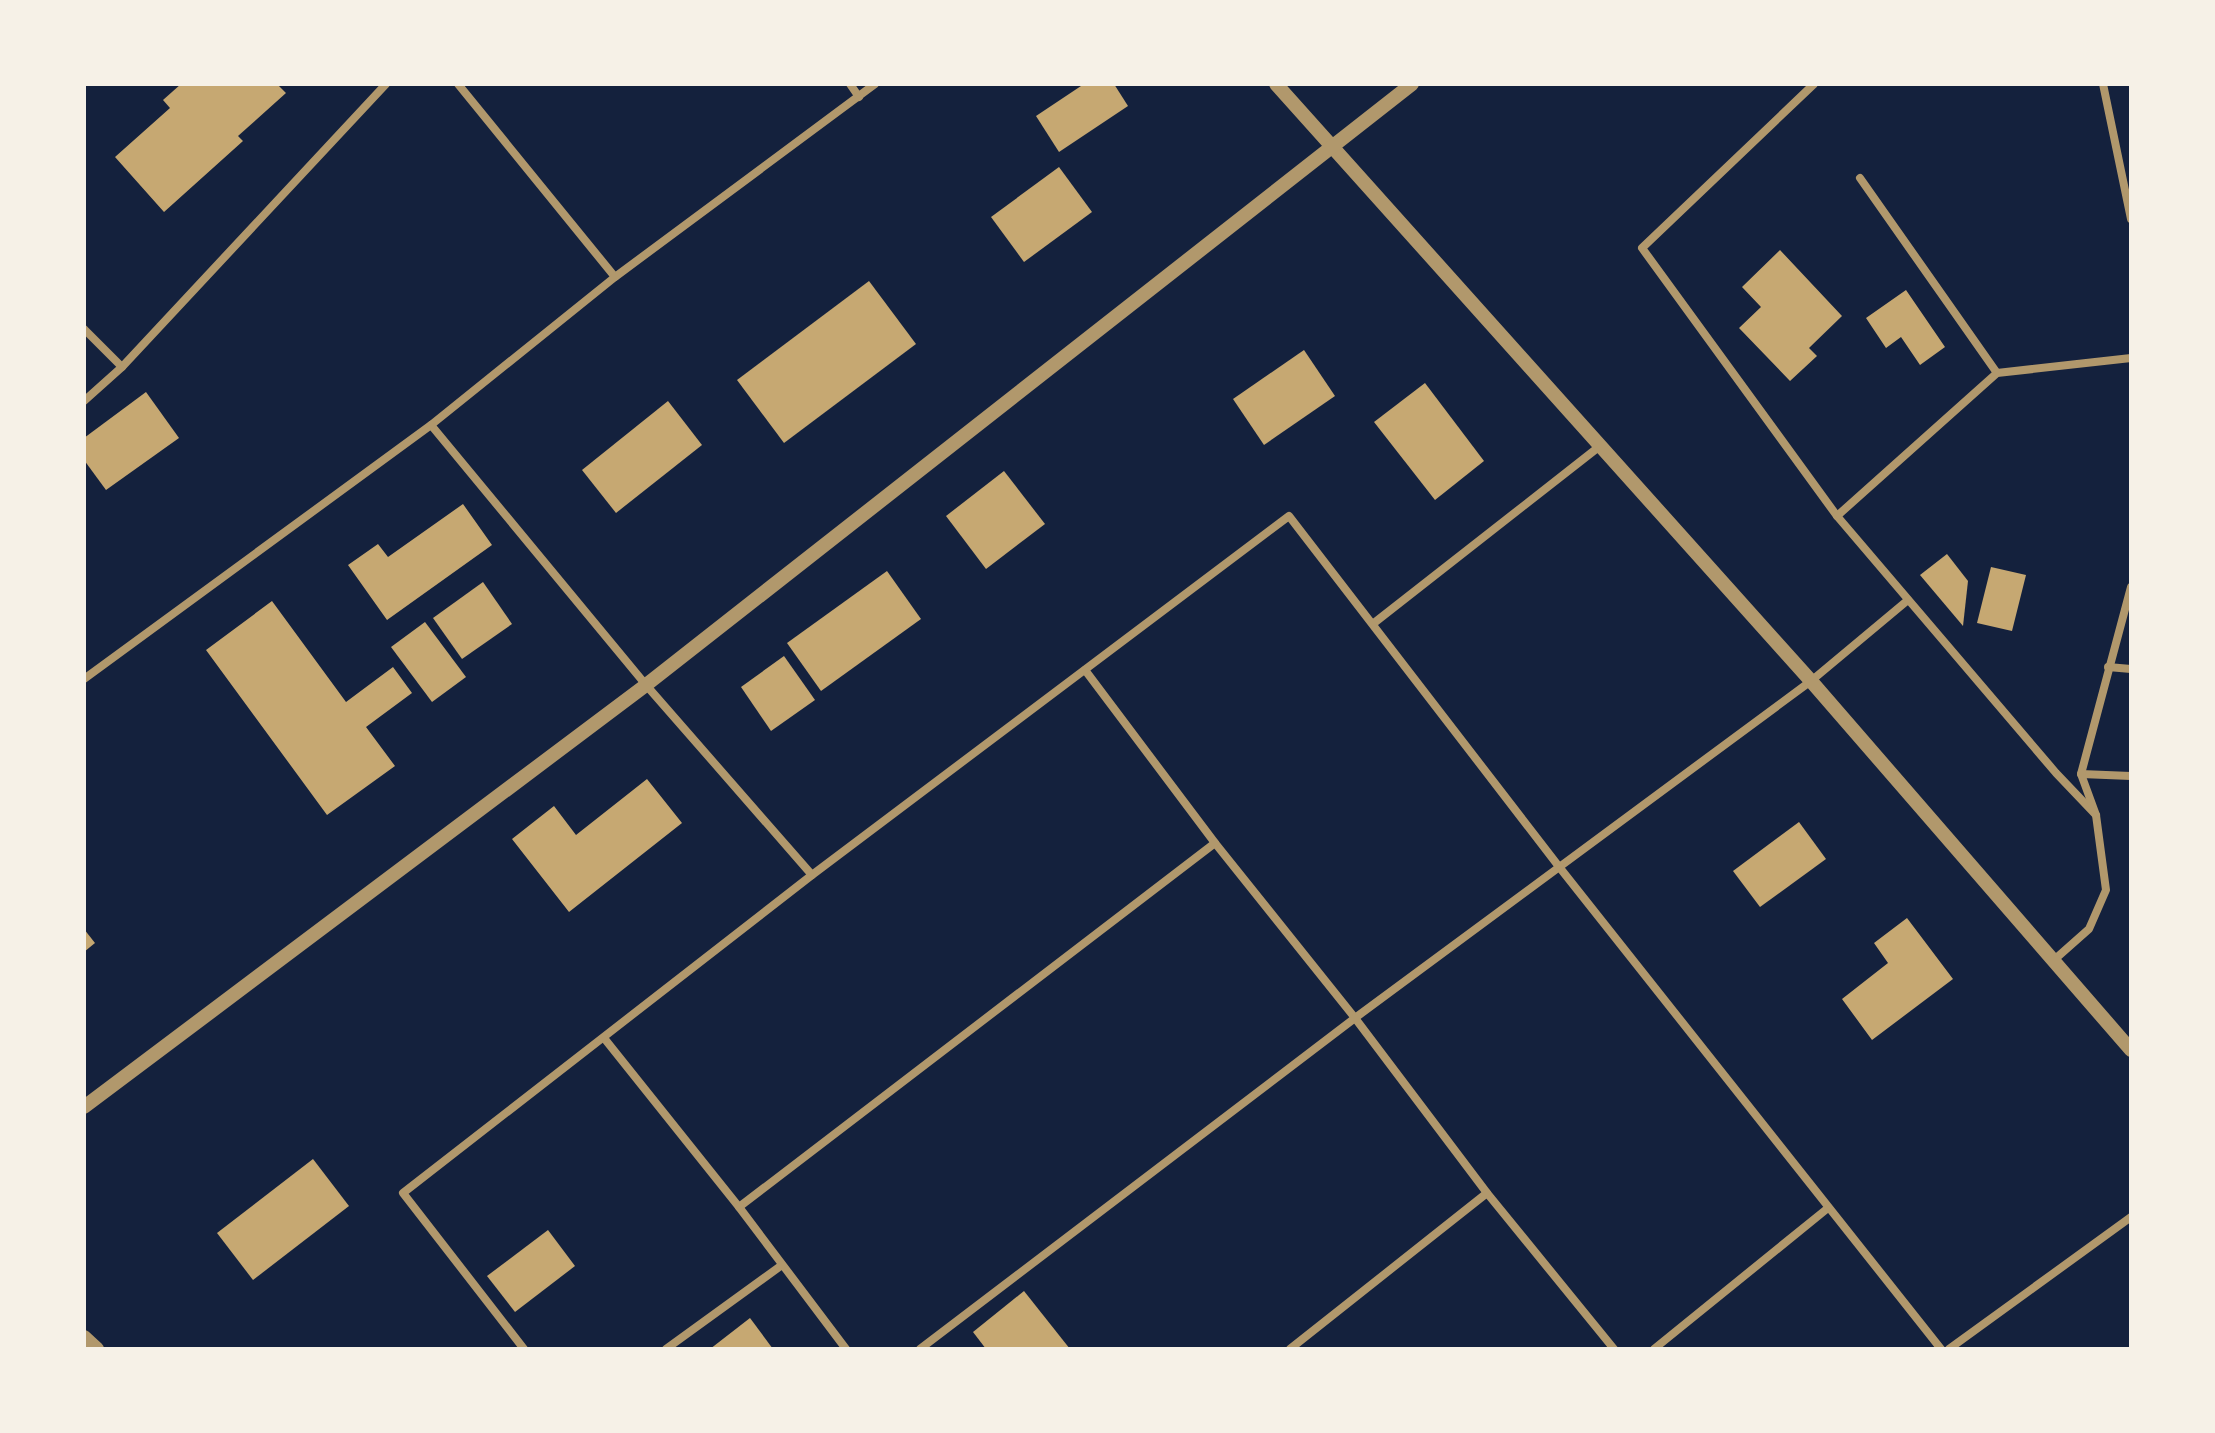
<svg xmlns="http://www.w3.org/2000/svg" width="2215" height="1433" font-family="'Space Grotesk',sans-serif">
<rect width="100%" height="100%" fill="#14213d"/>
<!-- building -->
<g fill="#c6a872">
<path d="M 181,84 L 277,84 L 286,93 L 238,136 L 243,141 L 164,212 L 115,157 L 170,108 L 163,100 Z"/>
<path d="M 1084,84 L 1114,84 L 1128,106 L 1059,152 L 1036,116 Z"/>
<path d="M 1059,167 L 1092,212 L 1024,262 L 991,217 Z"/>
<path d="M 1780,250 L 1842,316 L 1809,348 L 1817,356 L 1790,381 L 1739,328 L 1761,307 L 1742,287 Z"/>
<path d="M 869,281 L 916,344 L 784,443 L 737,380 Z"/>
<path d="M 1906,290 L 1945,347 L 1920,365 L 1901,337 L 1886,348 L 1866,318 Z"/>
<path d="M 1304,350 L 1335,396 L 1264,445 L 1233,399 Z"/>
<path d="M 1425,383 L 1484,461 L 1435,500 L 1374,422 Z"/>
<path d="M 146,392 L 179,438 L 106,490 L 84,460 L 84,438 Z"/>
<path d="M 668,401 L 702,445 L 616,513 L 582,470 Z"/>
<path d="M 1004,471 L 1045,524 L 986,569 L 946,516 Z"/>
<path d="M 463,504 L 492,545 L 387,620 L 348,565 L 378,544 L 388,557 Z"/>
<path d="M 1947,554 L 1968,581 L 1963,626 L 1920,575 Z"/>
<path d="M 1991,567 L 2026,575 L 2012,631 L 1977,623 Z"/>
<path d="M 887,571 L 921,619 L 821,691 L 787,643 Z"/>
<path d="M 483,582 L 512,624 L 462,659 L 433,618 Z"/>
<path d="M 272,601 L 346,702 L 393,667 L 412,693 L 366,727 L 395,766 L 327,815 L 206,650 Z"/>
<path d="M 425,622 L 466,677 L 432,702 L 391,647 Z"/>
<path d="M 784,656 L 815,700 L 771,731 L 741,687 Z"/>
<path d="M 647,779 L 682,823 L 569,912 L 512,839 L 554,806 L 576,835 Z"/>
<path d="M 1799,822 L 1826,859 L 1760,907 L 1733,871 Z"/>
<path d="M 1907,918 L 1953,979 L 1872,1040 L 1842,999 L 1888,963 L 1874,943 Z"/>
<path d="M 84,929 L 95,943 L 84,952 Z"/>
<path d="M 313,1159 L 349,1206 L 253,1280 L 217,1233 Z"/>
<path d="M 548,1230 L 575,1266 L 515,1312 L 487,1276 Z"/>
<path d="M 1024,1291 L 1070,1349 L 986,1349 L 973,1332 Z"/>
<path d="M 750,1318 L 773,1349 L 710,1349 Z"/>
</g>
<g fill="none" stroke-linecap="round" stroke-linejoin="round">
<!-- minor -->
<g stroke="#b1986c" stroke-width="8">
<path d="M 458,84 L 615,277"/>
<path d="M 850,84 L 859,97"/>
<path d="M 1814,84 L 1642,248 L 1837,516 L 2056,773 L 2096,815"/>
<path d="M 2103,84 L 2131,219"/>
<path d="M 1860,178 L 1997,373"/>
<path d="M 84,329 L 122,367"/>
<path d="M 84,401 L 122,367 L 386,84"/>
<path d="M 431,425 L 646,685 L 812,875"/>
<path d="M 1837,516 L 1997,373 L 2131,358"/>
<path d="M 1374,623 L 1600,446"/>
<path d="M 2108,667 L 2131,669"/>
<path d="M 1085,670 L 1215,843 L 1355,1018 L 1487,1193 L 1614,1349"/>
<path d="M 84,679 L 431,425 L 615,277 L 875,84"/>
<path d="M 2081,774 L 2131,776"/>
<path d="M 2054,960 L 2089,929 L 2106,890 L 2096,815 L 2081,774 L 2131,587"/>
<path d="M 604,1038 L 739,1207 L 846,1349"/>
<path d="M 739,1207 L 1215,843"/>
<path d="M 524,1349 L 403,1193 L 812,875 L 1289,516 L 1560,868 L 1941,1349"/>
<path d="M 666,1349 L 782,1265"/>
<path d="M 920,1349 L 1355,1018 L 1811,681 L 1908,600"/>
<path d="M 1290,1349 L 1487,1193"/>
<path d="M 1654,1349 L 1828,1208"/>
<path d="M 1949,1349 L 2131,1217"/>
</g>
<!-- tertiary -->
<g stroke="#b1986c" stroke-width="14">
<path d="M 1276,84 L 1811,681 L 2131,1050"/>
<path d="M 84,1107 L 646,685 L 1412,84"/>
<path d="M 84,1337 L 97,1349"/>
</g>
</g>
<!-- border -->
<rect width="2215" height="1433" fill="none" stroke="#f6f1e7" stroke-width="172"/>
</svg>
